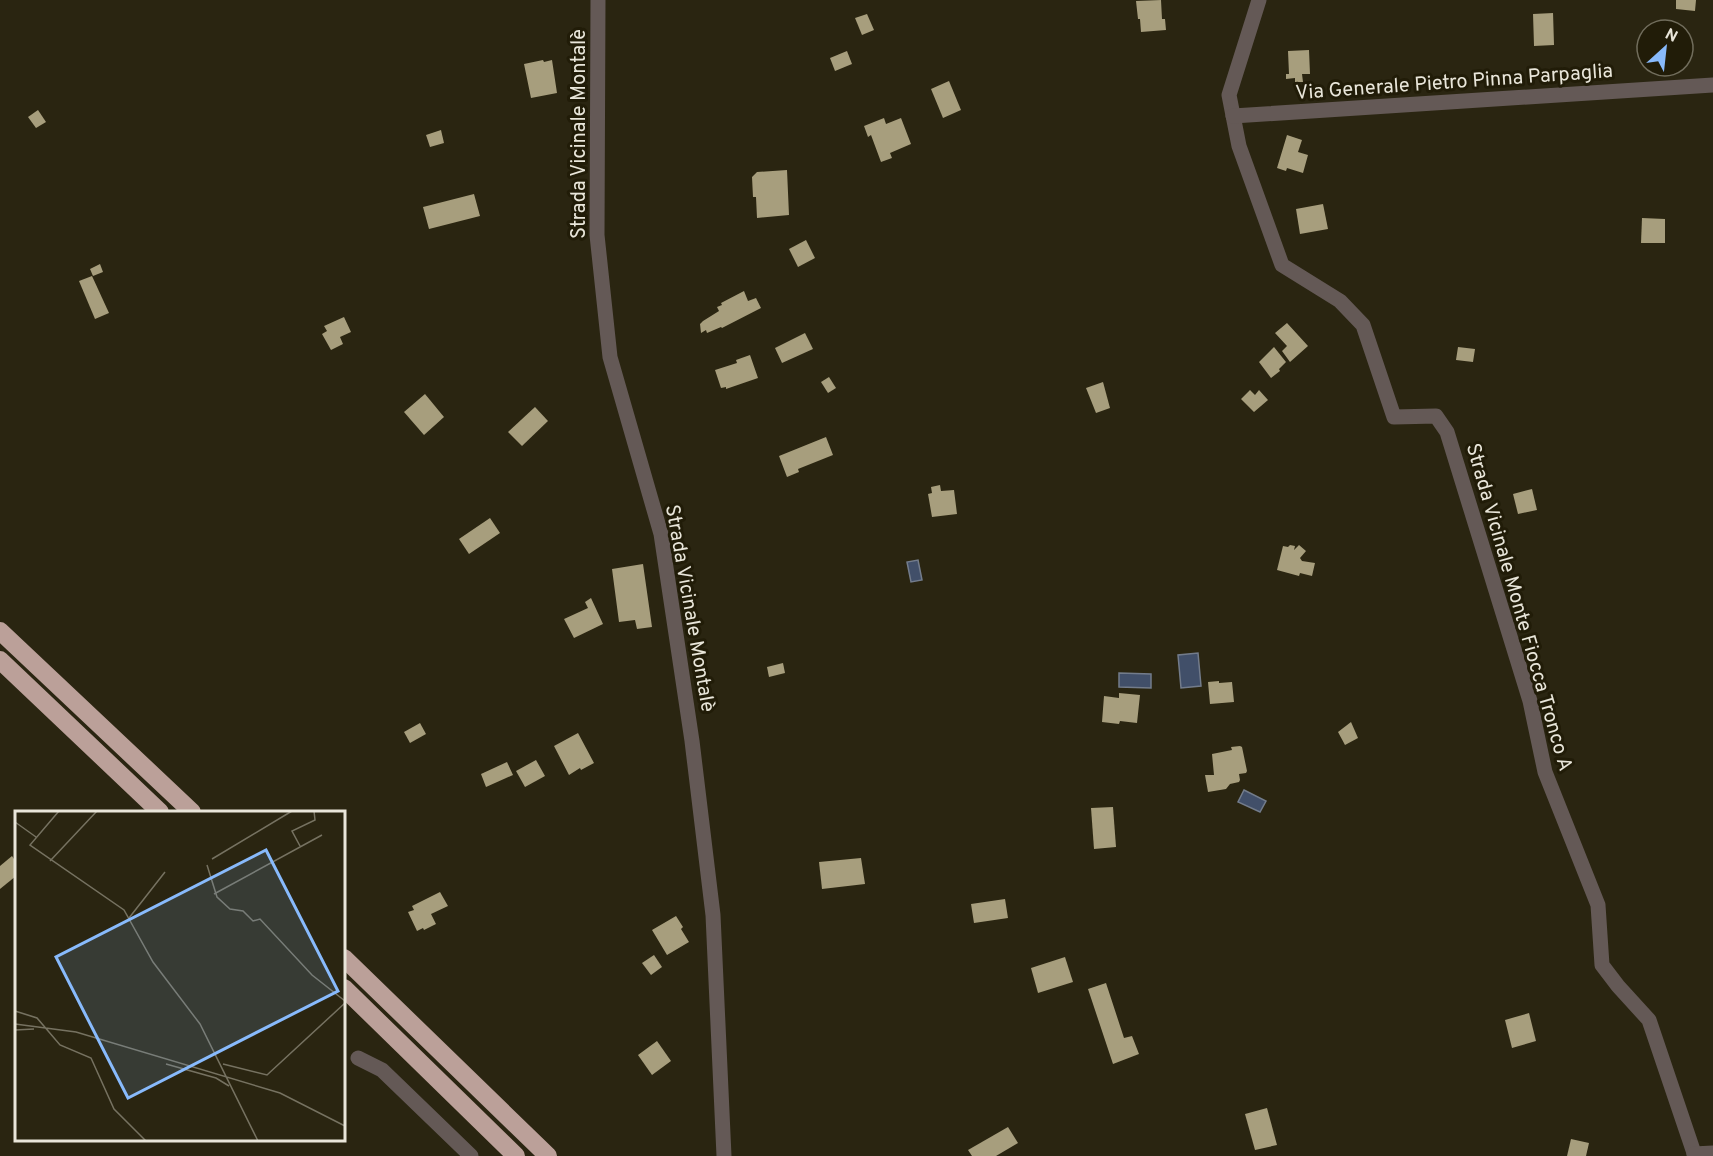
<svg xmlns="http://www.w3.org/2000/svg" width="1713" height="1156" font-family="Overpass,sans-serif">
<rect width="100%" height="100%" fill="#2a2511"/>
<!-- water -->
<g fill="#414f69" stroke="#737c8b" stroke-width="1.5">
<path d="M 918,560 L 922,580 L 911,582 L 907,562 Z"/>
<path d="M 1198,653 L 1201,686 L 1181,688 L 1178,655 Z"/>
<path d="M 1119,673 L 1151,674 L 1151,688 L 1119,687 Z"/>
<path d="M 1244,790 L 1266,801 L 1260,812 L 1238,802 Z"/>
</g>
<!-- building -->
<g fill="#a79e7d">
<path d="M 1161,0 L 1162,19 L 1165,19 L 1166,30 L 1141,32 L 1140,19 L 1138,19 L 1136,1 Z"/>
<path d="M 1676,0 L 1696,0 L 1695,11 L 1676,9 Z"/>
<path d="M 1553,13 L 1554,45 L 1534,46 L 1533,14 Z"/>
<path d="M 867,14 L 874,30 L 862,35 L 855,18 Z"/>
<path d="M 1309,50 L 1310,74 L 1302,74 L 1303,82 L 1295,82 L 1295,78 L 1286,79 L 1286,74 L 1289,74 L 1288,51 Z"/>
<path d="M 847,51 L 852,64 L 835,71 L 830,58 Z"/>
<path d="M 543,60 L 544,62 L 552,60 L 557,93 L 531,98 L 524,64 Z"/>
<path d="M 949,81 L 961,110 L 943,118 L 931,89 Z"/>
<path d="M 38,110 L 46,122 L 36,128 L 28,117 Z"/>
<path d="M 884,118 L 886,124 L 901,118 L 911,144 L 890,153 L 892,158 L 881,162 L 871,135 L 868,137 L 864,126 Z"/>
<path d="M 441,130 L 444,143 L 430,147 L 426,135 Z"/>
<path d="M 1287,135 L 1302,140 L 1298,152 L 1308,155 L 1303,173 L 1287,168 L 1286,171 L 1277,168 Z"/>
<path d="M 787,170 L 789,215 L 757,218 L 756,197 L 753,197 L 752,177 L 757,172 Z"/>
<path d="M 474,194 L 480,216 L 429,229 L 423,207 Z"/>
<path d="M 1323,204 L 1328,229 L 1300,234 L 1296,209 Z"/>
<path d="M 1642,218 L 1665,219 L 1665,243 L 1641,243 Z"/>
<path d="M 806,240 L 815,258 L 798,267 L 789,249 Z"/>
<path d="M 100,264 L 103,272 L 93,276 L 90,269 Z"/>
<path d="M 92,276 L 109,313 L 95,319 L 79,281 Z"/>
<path d="M 744,291 L 748,301 L 756,298 L 761,308 L 722,328 L 721,327 L 707,333 L 706,330 L 701,333 L 700,324 L 703,321 L 719,311 L 717,307 L 722,305 L 721,303 Z"/>
<path d="M 344,317 L 351,332 L 340,337 L 343,344 L 331,350 L 322,334 L 327,331 L 324,326 Z"/>
<path d="M 1287,323 L 1308,346 L 1290,362 L 1282,351 L 1287,346 L 1275,333 Z"/>
<path d="M 805,333 L 813,349 L 782,363 L 775,348 Z"/>
<path d="M 1274,347 L 1286,362 L 1279,369 L 1280,371 L 1271,378 L 1259,362 Z"/>
<path d="M 1458,347 L 1475,349 L 1473,362 L 1456,360 Z"/>
<path d="M 750,355 L 758,378 L 726,389 L 726,387 L 721,388 L 715,370 L 737,363 L 736,360 Z"/>
<path d="M 829,377 L 836,388 L 828,393 L 821,382 Z"/>
<path d="M 1103,382 L 1110,408 L 1096,413 L 1086,388 Z"/>
<path d="M 1250,390 L 1255,395 L 1259,390 L 1268,400 L 1254,412 L 1241,399 Z"/>
<path d="M 425,394 L 444,417 L 424,435 L 404,412 Z"/>
<path d="M 535,407 L 548,421 L 522,446 L 508,432 Z"/>
<path d="M 826,437 L 833,455 L 798,469 L 799,472 L 787,477 L 779,456 Z"/>
<path d="M 940,485 L 941,491 L 954,490 L 957,514 L 932,517 L 928,494 L 932,493 L 931,487 Z"/>
<path d="M 1532,489 L 1537,510 L 1518,514 L 1513,494 Z"/>
<path d="M 490,518 L 500,533 L 469,554 L 459,539 Z"/>
<path d="M 1290,545 L 1295,546 L 1294,550 L 1299,545 L 1306,551 L 1300,558 L 1302,561 L 1315,563 L 1312,576 L 1300,573 L 1299,576 L 1277,570 L 1283,546 L 1288,547 Z"/>
<path d="M 643,564 L 652,627 L 637,629 L 635,620 L 619,622 L 612,569 Z"/>
<path d="M 591,598 L 603,624 L 574,638 L 564,619 L 588,608 L 585,602 Z"/>
<path d="M 783,663 L 785,673 L 769,677 L 767,667 Z"/>
<path d="M 1219,681 L 1219,683 L 1232,682 L 1234,702 L 1210,704 L 1208,682 Z"/>
<path d="M 1119,693 L 1140,695 L 1137,723 L 1120,721 L 1119,724 L 1102,722 L 1104,696 L 1119,698 Z"/>
<path d="M 1351,722 L 1358,738 L 1345,745 L 1338,732 Z"/>
<path d="M 420,723 L 426,734 L 410,743 L 404,732 Z"/>
<path d="M 578,733 L 594,763 L 581,770 L 580,768 L 569,775 L 554,746 Z"/>
<path d="M 1240,746 L 1242,747 L 1247,771 L 1246,773 L 1239,774 L 1240,780 L 1239,782 L 1230,784 L 1226,789 L 1208,792 L 1205,775 L 1214,775 L 1212,754 L 1232,750 L 1231,747 Z"/>
<path d="M 536,760 L 545,776 L 525,787 L 516,771 Z"/>
<path d="M 507,762 L 513,775 L 486,787 L 481,774 Z"/>
<path d="M 1113,807 L 1116,847 L 1094,849 L 1091,808 Z"/>
<path d="M 12,856 L 16,862 L 16,876 L 0,889 L 0,866 Z"/>
<path d="M 861,858 L 865,884 L 822,889 L 819,862 Z"/>
<path d="M 440,892 L 448,906 L 431,914 L 436,924 L 424,930 L 423,928 L 417,931 L 408,912 L 414,910 L 412,906 Z"/>
<path d="M 1005,899 L 1008,918 L 974,923 L 971,904 Z"/>
<path d="M 676,916 L 683,927 L 681,929 L 689,942 L 667,955 L 652,930 Z"/>
<path d="M 654,955 L 662,967 L 651,975 L 642,963 Z"/>
<path d="M 1065,957 L 1073,982 L 1038,993 L 1031,968 Z"/>
<path d="M 1106,983 L 1124,1038 L 1132,1036 L 1139,1054 L 1113,1064 L 1088,989 Z"/>
<path d="M 1529,1013 L 1536,1041 L 1512,1048 L 1505,1020 Z"/>
<path d="M 657,1041 L 671,1061 L 652,1075 L 638,1055 Z"/>
<path d="M 1267,1108 L 1277,1145 L 1255,1150 L 1245,1114 Z"/>
<path d="M 1008,1127 L 1018,1143 L 996,1156 L 972,1156 L 968,1150 Z"/>
<path d="M 1571,1139 L 1589,1143 L 1586,1156 L 1567,1156 Z"/>
</g>
<g fill="none" stroke-linecap="round" stroke-linejoin="round">
<!-- street -->
<g stroke="#645956" stroke-width="15">
<path d="M 598,0 L 597,235 L 610,357 L 661,534 L 692,741 L 713,915 L 724,1156"/>
<path d="M 1259,0 L 1229,95 L 1239,146 L 1282,265 L 1340,301 L 1363,325 L 1394,417 L 1436,416 L 1447,432 L 1530,701 L 1545,772 L 1598,905 L 1602,965 L 1618,986 L 1649,1020 L 1695,1156"/>
<path d="M 1233,116 L 1713,85"/>
<path d="M 358,1058 L 382,1070 L 471,1156"/>
<path d="M 1694,1154 L 1713,1153"/>
</g>
<!-- highway -->
<g stroke="#bba099" stroke-width="18">
<path d="M 0,631 L 192,812"/>
<path d="M 0,660 L 160,812"/>
<path d="M 344,958 L 548,1156"/>
<path d="M 344,988 L 516,1156"/>
</g>
</g>
<g text-anchor="middle" stroke-width="6" stroke-linejoin="round" paint-order="stroke">
<!-- street labels -->
<g font-size="20" fill="#e9e6da" stroke="#211c08">
<text transform="translate(1454 81) rotate(-4)" y="7">Via Generale Pietro Pinna Parpaglia</text>
<text transform="translate(578 134) rotate(-90)" y="7">Strada Vicinale Montalè</text>
<text transform="translate(1520 607) rotate(74)" y="7">Strada Vicinale Monte Fiocca Tronco A</text>
<text transform="translate(691 608) rotate(80)" y="7">Strada Vicinale Montalè</text>
</g>
</g>
<!-- overview -->
<g transform="translate(15 811)">
<rect width="330" height="330" fill="#2a2511"/>
<path fill="none" stroke="#767261" stroke-width="1.5" d="M 44,0 L 15,34 L 109,99 L 138,151 L 185,213 L 243,330M 0,11 L 21,26M 285,35 L 277,20 L 300,9 L 299,0M 197,48 L 277,0M 35,50 L 82,0M 192,54 L 202,86 L 215,98 L 228,100 L 238,110 L 245,108 L 297,164 L 330,190M 199,83 L 307,24M 114,107 L 150,61M 0,200 L 22,207 L 45,234 L 76,247 L 99,298 L 131,330M 0,213 L 61,221 L 265,282 L 330,315M 0,219 L 19,218M 151,253 L 201,267 L 214,275M 208,253 L 252,264 L 330,192"/>
<path fill="#88bafc" fill-opacity="0.15" stroke="#88bafc" stroke-width="3" d="M 251,39 L 323,180 L 113,287 L 41,146 Z"/>
<rect width="330" height="330" fill="none" stroke="#e9e6da" stroke-width="3"/>
</g>
<!-- north arrow -->
<g transform="translate(1665 48) rotate(27)"><circle r="28" fill="#211c08" stroke="#716d5c" stroke-width="1.5"/>
<path d="M0-4.5L10 22L0 15L-10 22Z" fill="#88bafc"/>
<text y="-9" font-size="16" font-weight="bold" text-anchor="middle" fill="#e9e6da">N</text>
</g>
</svg>
